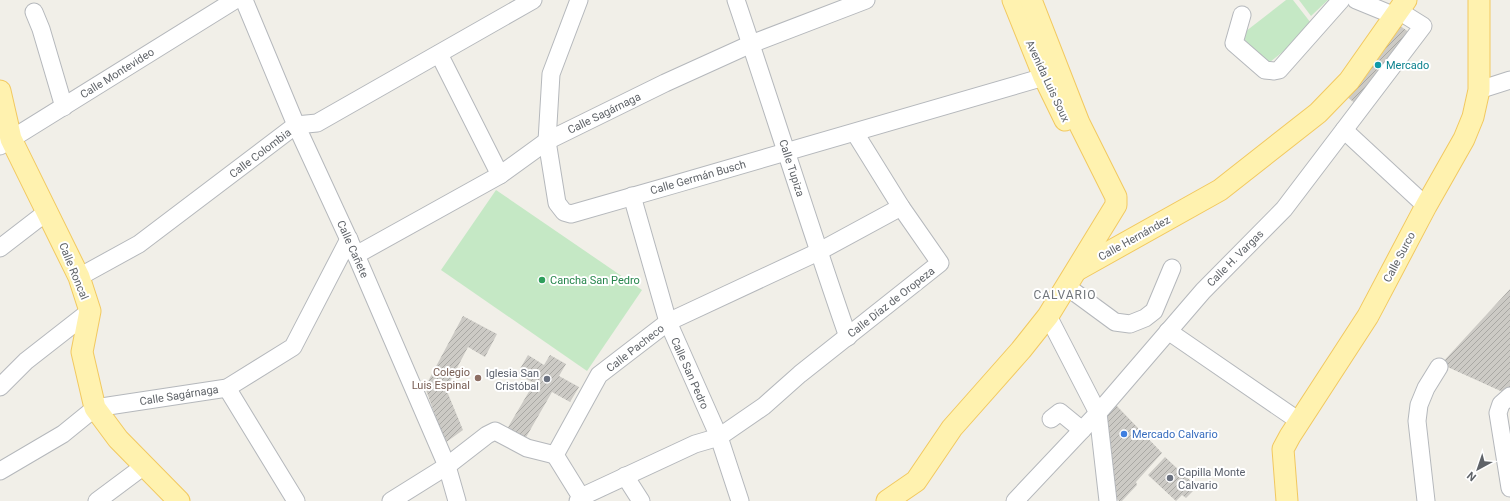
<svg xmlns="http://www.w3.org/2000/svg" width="1510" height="501" font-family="Roboto,sans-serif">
<defs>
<pattern id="building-hatch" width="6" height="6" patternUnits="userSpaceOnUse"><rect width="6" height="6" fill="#cccac5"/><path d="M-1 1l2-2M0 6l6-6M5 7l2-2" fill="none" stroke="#a9a8a4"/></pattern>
</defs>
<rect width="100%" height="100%" fill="#f1efe8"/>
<!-- grass -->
<g fill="#c5e8c5">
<path d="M 1286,0 L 1293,0 L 1314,27 L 1265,66 L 1241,35 Z"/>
<path d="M 1299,0 L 1328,0 L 1311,16 Z"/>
<path d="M 496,190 L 642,290 L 587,371 L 441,270 Z"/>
</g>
<!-- building -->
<g fill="url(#building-hatch)">
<path d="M 1399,25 L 1410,33 L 1357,105 L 1346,96 Z"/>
<path d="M 1510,289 L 1510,389 L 1505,393 L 1441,364 Z"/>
<path d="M 463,316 L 497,334 L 485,357 L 468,347 L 446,389 L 463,430 L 445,443 L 425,387 Z"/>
<path d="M 528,355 L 544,365 L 550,355 L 566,364 L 559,376 L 579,387 L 570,402 L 552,392 L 525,439 L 507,429 L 534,383 L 517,374 Z"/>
<path d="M 1114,403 L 1162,453 L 1136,482 L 1137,485 L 1122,501 L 1119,501 L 1109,491 L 1102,416 Z"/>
<path d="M 1165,457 L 1197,487 L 1186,498 L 1182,495 L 1176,501 L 1148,475 Z"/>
</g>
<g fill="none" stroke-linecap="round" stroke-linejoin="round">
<defs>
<g id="minor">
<path d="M 244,0 L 296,125 L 356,255 L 447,466 L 457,501"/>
<path d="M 579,0 L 551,74 L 547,141 L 557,203 L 564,212 L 571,214 C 729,169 887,123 1044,77"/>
<path d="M 736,0 C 774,112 809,225 848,337"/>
<path d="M 1356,0 L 1395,16"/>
<path d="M 34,12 L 41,29 L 64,107"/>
<path d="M 1242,15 L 1234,43 L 1265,70 L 1274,71 L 1279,70 L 1341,0"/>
<path d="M 439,54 L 500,175"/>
<path d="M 1479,90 L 1510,80"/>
<path d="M 1344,130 L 1426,206"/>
<path d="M 0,146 L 235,0"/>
<path d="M 632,196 L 668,322 L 719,437 L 740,501"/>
<path d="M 0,248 L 48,211"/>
<path d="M 356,255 L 500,175 L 547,141 L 665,83 L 751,44 L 866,0"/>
<path d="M 79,277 L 139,244 L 296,125 L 317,123 L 533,0"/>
<path d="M 1066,286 L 1115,322 L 1130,324 L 1145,318 L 1154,311 L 1172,268"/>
<path d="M 1048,316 L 1098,413 L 1108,501"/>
<path d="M 1168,331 L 1299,421"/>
<path d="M 0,387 L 26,361 L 90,311"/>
<path d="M 227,388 L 296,501"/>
<path d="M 1510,396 L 1501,404 L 1498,413 L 1510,488"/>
<path d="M 1051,419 L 1060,412 L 1082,430"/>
<path d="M 555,455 L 581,497 L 578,501"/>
<path d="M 0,471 L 63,434 L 95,408 L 227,388 L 293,347 L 349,239"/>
<path d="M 625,476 L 641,501"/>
<path d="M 97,501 L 144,466"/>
<path d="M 391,501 L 447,466 L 487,435 L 495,431 L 527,448 L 555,455 L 599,375 L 668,322 L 818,252 L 901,207"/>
<path d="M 583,501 L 581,497 L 695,444 L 719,437 L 764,406 L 800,374 L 940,263 L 901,207 L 855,133"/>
<path d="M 1015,501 L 1098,413 L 1203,291 L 1284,209 L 1423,26 L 1399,11"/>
<path d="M 1426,501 L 1417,421 L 1419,405 L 1426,388 L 1439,367"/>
</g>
<g id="major">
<path d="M 1013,0 L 1044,77 L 1065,120"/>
<path d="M 0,91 L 11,139 L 79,277 L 90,311 L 82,352 L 95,408 L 118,439 L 179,501"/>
<path d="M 1077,270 L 1220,190 L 1318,113 L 1349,81 L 1406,0"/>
<path d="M 887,501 L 916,481 L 952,428 L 1021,350 L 1048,316 L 1116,205 L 1116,197 L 1079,123 L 1031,0"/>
<path d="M 1287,501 L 1283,449 L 1290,436 L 1368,316 L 1426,206 L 1464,139 L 1473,117 L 1479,90 L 1479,0"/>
</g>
</defs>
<!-- minor casing -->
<use href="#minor" stroke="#b5b8bc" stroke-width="19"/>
<!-- major casing -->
<use href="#major" stroke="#f2c960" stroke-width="23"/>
<!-- minor -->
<use href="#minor" stroke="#fff" stroke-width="17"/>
<!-- major -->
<use href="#major" stroke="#fff2af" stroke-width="21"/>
</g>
<!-- markers -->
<circle fill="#0f9aa8" stroke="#fff" stroke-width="1.5" cx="1378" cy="65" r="4"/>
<circle fill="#2e9e5b" stroke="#fff" stroke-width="1.5" cx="542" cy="280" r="4"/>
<circle fill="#8d6e63" stroke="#fff" stroke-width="1.5" cx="478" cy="378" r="4"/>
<g fill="#6b7280" stroke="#fff" stroke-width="1.5">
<circle cx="547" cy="379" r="4"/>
<circle cx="1170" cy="478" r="4"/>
</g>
<circle fill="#3f7fe0" stroke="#fff" stroke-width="1.5" cx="1124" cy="434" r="4"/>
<g text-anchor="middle" stroke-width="4" stroke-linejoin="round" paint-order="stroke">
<!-- culture labels -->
<g font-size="11" fill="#0d838f" stroke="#fff" text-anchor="start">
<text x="1386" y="69">Mercado</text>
</g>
<!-- street labels -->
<g font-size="11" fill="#5f6368" stroke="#fff">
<text transform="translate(117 73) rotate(-32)" y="4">Calle Montevideo</text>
<text transform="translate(1048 81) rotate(65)" y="4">Avenida Luis Soux</text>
<text transform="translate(604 113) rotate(-26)" y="4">Calle Sagárnaga</text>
<text transform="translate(260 153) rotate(-37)" y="4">Calle Colombia</text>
<text transform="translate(792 168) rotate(72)" y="4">Calle Tupiza</text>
<text transform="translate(698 177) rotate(-16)" y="4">Calle Germán Busch</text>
<text transform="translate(1134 238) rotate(-29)" y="4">Calle Hernández</text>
<text transform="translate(353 249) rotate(66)" y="4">Calle Cañete</text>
<text transform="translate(1399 257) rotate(-62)" y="4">Calle Surco</text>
<text transform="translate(1235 258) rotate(-45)" y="4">Calle H. Vargas</text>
<text transform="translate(74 271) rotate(68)" y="4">Calle Roncal</text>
<text transform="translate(891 302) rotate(-38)" y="4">Calle Díaz de Oropeza</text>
<text transform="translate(635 348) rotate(-38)" y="4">Calle Pacheco</text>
<text transform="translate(690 373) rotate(66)" y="4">Calle San Pedro</text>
<text transform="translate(179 395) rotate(-9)" y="4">Calle Sagárnaga</text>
</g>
<!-- leisure labels -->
<g font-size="11" fill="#27864d" stroke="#fff" text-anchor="start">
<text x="550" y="284">Cancha San Pedro</text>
</g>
<!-- education labels -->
<g font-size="11" fill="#785e54" stroke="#fff" text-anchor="end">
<text x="470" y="376">Colegio<tspan x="470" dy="13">Luis Espinal</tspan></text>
</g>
<!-- worship labels -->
<g font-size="11" fill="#5b616d" stroke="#fff" text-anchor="end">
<text x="539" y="377">Iglesia San<tspan x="539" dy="13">Cristóbal</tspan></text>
<text x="1178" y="476" text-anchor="start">Capilla Monte<tspan x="1178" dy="13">Calvario</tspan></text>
</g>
<!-- shop labels -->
<g font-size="11" fill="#366cbe" stroke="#fff" text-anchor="start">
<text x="1132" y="438">Mercado Calvario</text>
</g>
<!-- neighbourhood labels -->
<g font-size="12" letter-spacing="1" fill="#70757a" stroke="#fff">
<text x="1065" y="299">CALVARIO</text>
</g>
</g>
<!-- north arrow -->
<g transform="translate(1478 469) rotate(220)" stroke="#ffffff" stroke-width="3" paint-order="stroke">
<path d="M0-3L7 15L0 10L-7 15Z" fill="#5f6368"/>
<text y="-6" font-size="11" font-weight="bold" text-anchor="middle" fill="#5f6368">N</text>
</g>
</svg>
